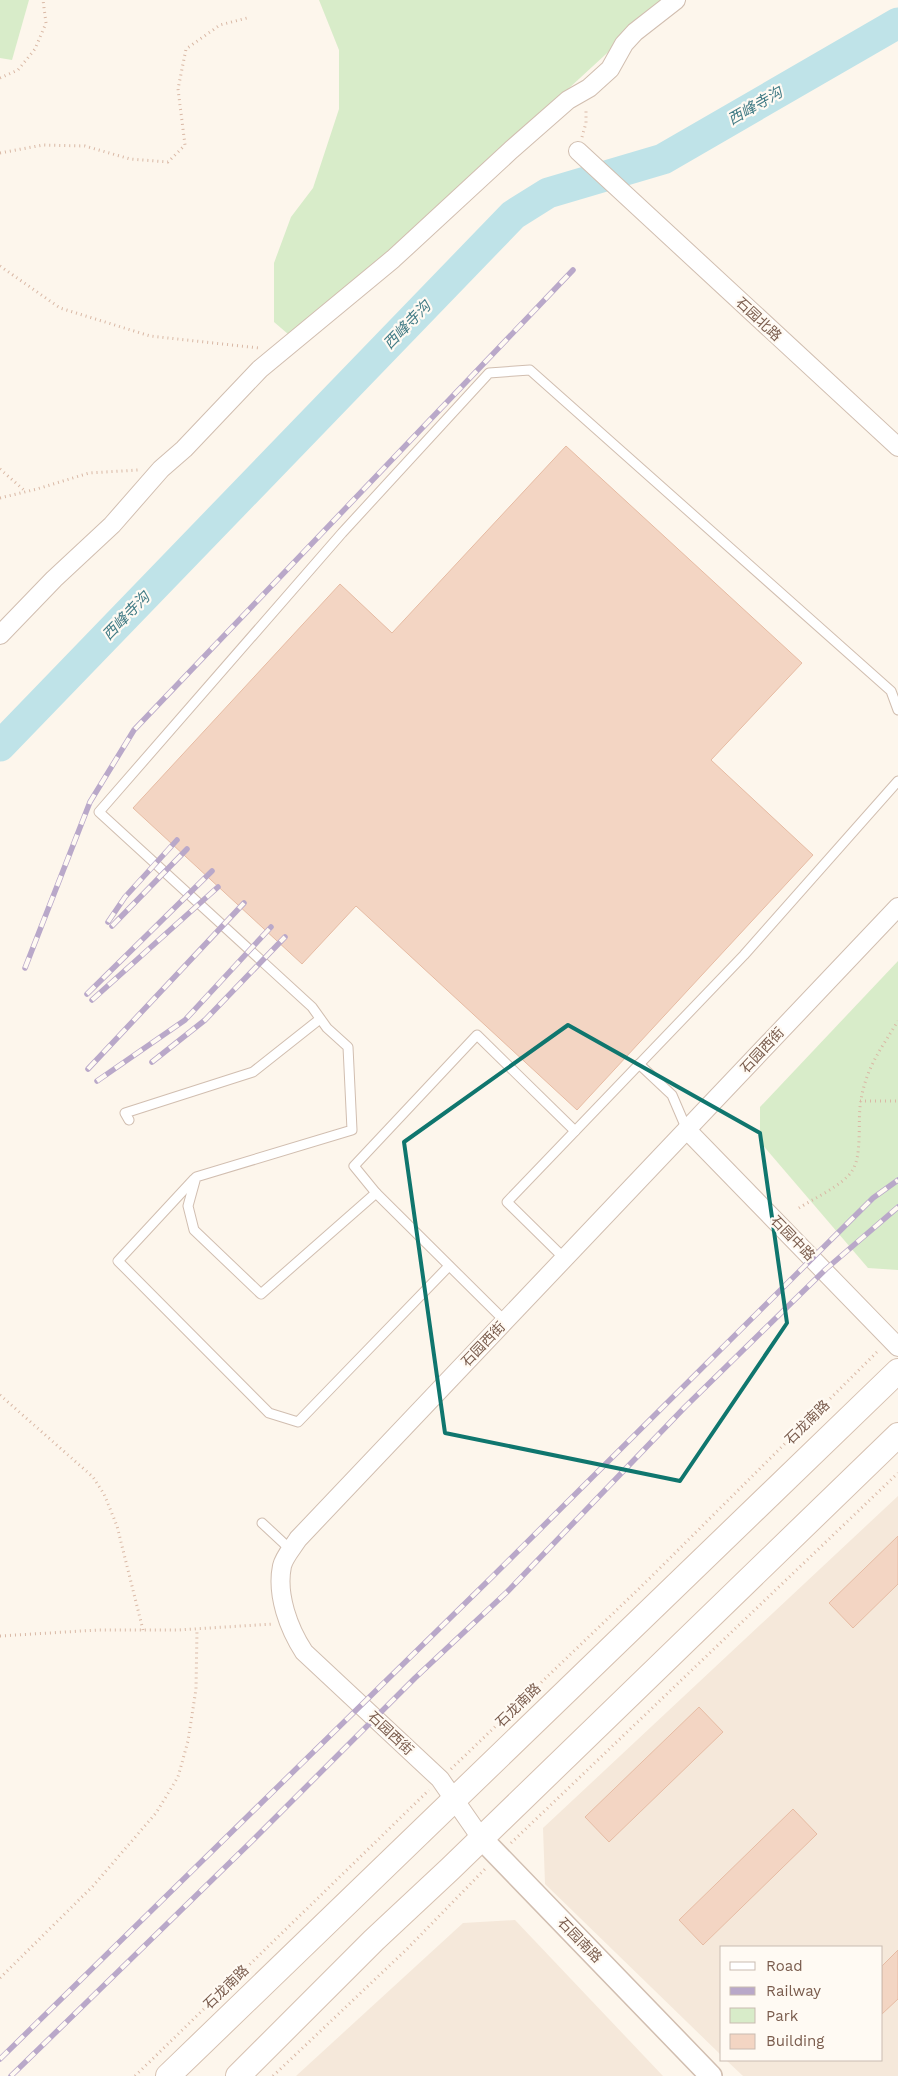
<svg xmlns="http://www.w3.org/2000/svg" width="898" height="2076" font-family="'Work Sans','Noto Sans SC',sans-serif">
<rect width="100%" height="100%" fill="#fdf6ec"/>
<!-- residential -->
<g fill="#f5e8da">
<path d="M 898,1496 L 898,2076 L 743,2076 L 726,2060 L 882,2060 L 882,1947 L 722,1947 L 722,2056 L 545,1884 L 543,1828 Z"/>
<path d="M 515,1920 L 663,2076 L 296,2076 L 463,1923 Z"/>
</g>
<!-- green -->
<g fill="#d8ecc9">
<path d="M 0,0 L 29,0 L 12,60 L 0,58 Z"/>
<path d="M 319,0 L 663,0 L 655,9 L 295,340 L 274,322 L 274,263 L 291,217 L 313,188 L 339,109 L 339,50 Z"/>
<path d="M 898,961 L 898,1270 L 868,1268 L 760,1142 L 760,1107 Z"/>
</g>
<g fill="none" stroke-linecap="round" stroke-linejoin="round">
<!-- river -->
<path stroke="#bfe3e8" stroke-width="31" d="M 0,746 L 513,215 L 548,193 L 663,159 L 898,23"/>
</g>
<!-- building -->
<g fill="#f3d5c3" stroke="#e6bba3">
<path d="M 566,446 L 802,663 L 711,760 L 813,855 L 577,1110 L 356,906 L 302,964 L 133,808 L 340,584 L 392,633 Z"/>
<path d="M 898,1536 L 898,1584 L 853,1628 L 829,1603 Z"/>
<path d="M 699,1707 L 723,1732 L 609,1842 L 585,1817 Z"/>
<path d="M 793,1809 L 817,1834 L 703,1945 L 679,1920 Z"/>
<path d="M 898,1950 L 898,1999 L 882,2014 L 882,1966 Z"/>
</g>
<g fill="none" stroke-linecap="round" stroke-linejoin="round">
<defs>
<g id="service">
<path d="M 639,1064 L 672,1095 L 687,1130"/>
<path d="M 129,1120 L 125,1113 L 253,1072 L 320,1019"/>
<path d="M 194,1179 L 118,1261 L 269,1413 L 298,1422 L 449,1266"/>
<path d="M 376,1193 L 354,1166 L 477,1035 L 575,1131"/>
<path d="M 564,1258 L 507,1202 L 744,955 L 898,781"/>
<path d="M 505,1321 L 376,1193 L 261,1294 L 194,1230 L 188,1206 L 196,1177 L 352,1130 L 348,1047 L 327,1028 L 312,1007 L 99,812 L 342,533 L 489,373 L 530,370 L 891,691 L 898,710"/>
<path d="M 262,1523 L 291,1550"/>
</g>
<g id="minor">
<path d="M 578,151 L 898,447"/>
<path d="M 0,635 L 54,579 L 112,525 L 161,469 L 184,449 L 260,369 L 393,259 L 511,150 L 568,100 L 589,88 L 610,69 L 624,44 L 635,32 L 676,0"/>
<path d="M 687,1130 L 898,1347"/>
<path d="M 481,1838 L 440,1779 L 304,1652 C 289,1629 276,1595 282,1566 C 284,1557 293,1547 298,1539 L 898,907"/>
</g>
<path id="tertiary" d="M 481,1838 L 711,2076"/>
<g id="secondary">
<path d="M 168,2076 L 898,1371"/>
<path d="M 238,2076 L 374,1940 L 450,1869 L 898,1435"/>
</g>
</defs>
<!-- service casing -->
<use href="#service" stroke="#d1beb0" stroke-width="11"/>
<!-- minor casing -->
<use href="#minor" stroke="#d1beb0" stroke-width="20"/>
<!-- tertiary casing -->
<use href="#tertiary" stroke="#d1beb0" stroke-width="24"/>
<!-- secondary casing -->
<use href="#secondary" stroke="#d6c0b0" stroke-width="26"/>
<!-- path -->
<g stroke="#d9b8a5" stroke-width="3" stroke-dasharray="1 4" stroke-linecap="butt">
<path d="M 0,78 L 18,70 L 35,49 L 46,23 L 43,0"/>
<path d="M 582,137 L 586,123 L 586,109"/>
<path d="M 0,153 L 43,145 L 85,146 L 130,159 L 168,162 L 185,145 L 178,89 L 186,49 L 220,25 L 247,18"/>
<path d="M 0,266 L 60,308 L 150,336 L 259,348"/>
<path d="M 0,469 L 25,491"/>
<path d="M 0,498 L 37,489 L 89,473 L 138,470"/>
<path d="M 860,1101 L 898,1101"/>
<path d="M 799,1208 C 813,1199 843,1185 852,1171 C 863,1155 857,1119 861,1100 C 866,1068 882,1047 898,1021"/>
<path d="M 0,1395 L 93,1477 L 104,1494 L 117,1526 L 143,1630"/>
<path d="M 0,1636 L 98,1630 L 178,1630 L 273,1624"/>
<path d="M 451,1769 L 650,1578 L 879,1350"/>
<path d="M 511,1843 L 898,1473"/>
<path d="M 0,1978 L 93,1886 L 156,1813 L 178,1777 L 188,1741 L 196,1689 L 197,1629"/>
<path d="M 135,2076 L 429,1790"/>
<path d="M 273,2076 L 406,1950 L 485,1869"/>
</g>
<!-- service -->
<use href="#service" stroke="#fff" stroke-width="9"/>
<!-- minor -->
<use href="#minor" stroke="#fff" stroke-width="18"/>
<!-- tertiary -->
<use href="#tertiary" stroke="#fff" stroke-width="21"/>
<!-- secondary -->
<use href="#secondary" stroke="#fff" stroke-width="24"/>
<defs>
<g id="rail">
<path d="M 108,922 L 125,897 L 177,840"/>
<path d="M 112,926 L 187,849"/>
<path d="M 25,968 L 90,802 L 134,730 L 573,270"/>
<path d="M 87,994 L 212,871"/>
<path d="M 92,1000 L 218,887"/>
<path d="M 152,1062 L 205,1020 L 285,937"/>
<path d="M 88,1069 L 244,903"/>
<path d="M 97,1081 L 185,1020 L 271,927"/>
<path d="M 0,2059 L 493,1576 L 873,1198 L 898,1180"/>
<path d="M 11,2076 L 252,1841 L 415,1678 L 507,1592 L 685,1407 L 826,1269 L 898,1207"/>
</g>
</defs>
<!-- rail casing -->
<use href="#rail" stroke="#b9a8c9" stroke-width="5.5"/>
<!-- rail -->
<use href="#rail" stroke="#fffaf3" stroke-width="4" stroke-dasharray="11" stroke-linecap="butt"/>
</g>
<!-- marked area -->
<path fill="none" stroke="#0f766e" stroke-width="4" stroke-linejoin="round" d="M 568,1025 L 760,1133 L 787,1323 L 680,1481 L 445,1433 L 404,1142 Z"/>
<g text-anchor="middle" stroke-width="4.5" stroke-linejoin="round" paint-order="stroke">
<!-- street labels -->
<g font-size="14" fill="#7a5c4d" stroke="#fffaf3">
<text transform="translate(759 319) rotate(43)" y="5">石园北路</text>
<text transform="translate(762 1050) rotate(-47)" y="5">石园西街</text>
<text transform="translate(793 1238) rotate(46)" y="5">石园中路</text>
<text transform="translate(483 1344) rotate(-46)" y="5">石园西街</text>
<text transform="translate(807 1422) rotate(-45)" y="5">石龙南路</text>
<text transform="translate(518 1705) rotate(-44)" y="5">石龙南路</text>
<text transform="translate(391 1733) rotate(43)" y="5">石园西街</text>
<text transform="translate(580 1940) rotate(46)" y="5">石园南路</text>
<text transform="translate(226 1987) rotate(-44)" y="5">石龙南路</text>
</g>
<!-- water labels -->
<g font-size="15" font-style="italic" fill="#437c86" stroke="#fffaf3">
<text transform="translate(755 106) rotate(-30)" y="5">西峰寺沟</text>
<text transform="translate(407 325) rotate(-46)" y="5">西峰寺沟</text>
<text transform="translate(126 616) rotate(-46)" y="5">西峰寺沟</text>
</g>
</g>
<!-- legend -->
<rect x="720" y="1946" width="162" height="115" fill="#fffaf3" stroke="#cabbb1"/>
<rect x="730" y="1962" width="25" height="8" fill="#ffffff" stroke="#cabbb1"/>
<text x="766" y="1971" font-size="15" fill="#7a5c4d">Road</text>
<rect x="730" y="1987" width="25" height="8" fill="#b9a8c9" stroke="#cabbb1"/>
<text x="766" y="1996" font-size="15" fill="#7a5c4d">Railway</text>
<rect x="730" y="2008" width="25" height="15" fill="#d8ecc9" stroke="#cabbb1"/>
<text x="766" y="2021" font-size="15" fill="#7a5c4d">Park</text>
<rect x="730" y="2034" width="25" height="15" fill="#f3d5c3" stroke="#cabbb1"/>
<text x="766" y="2046" font-size="15" fill="#7a5c4d">Building</text>
</svg>
